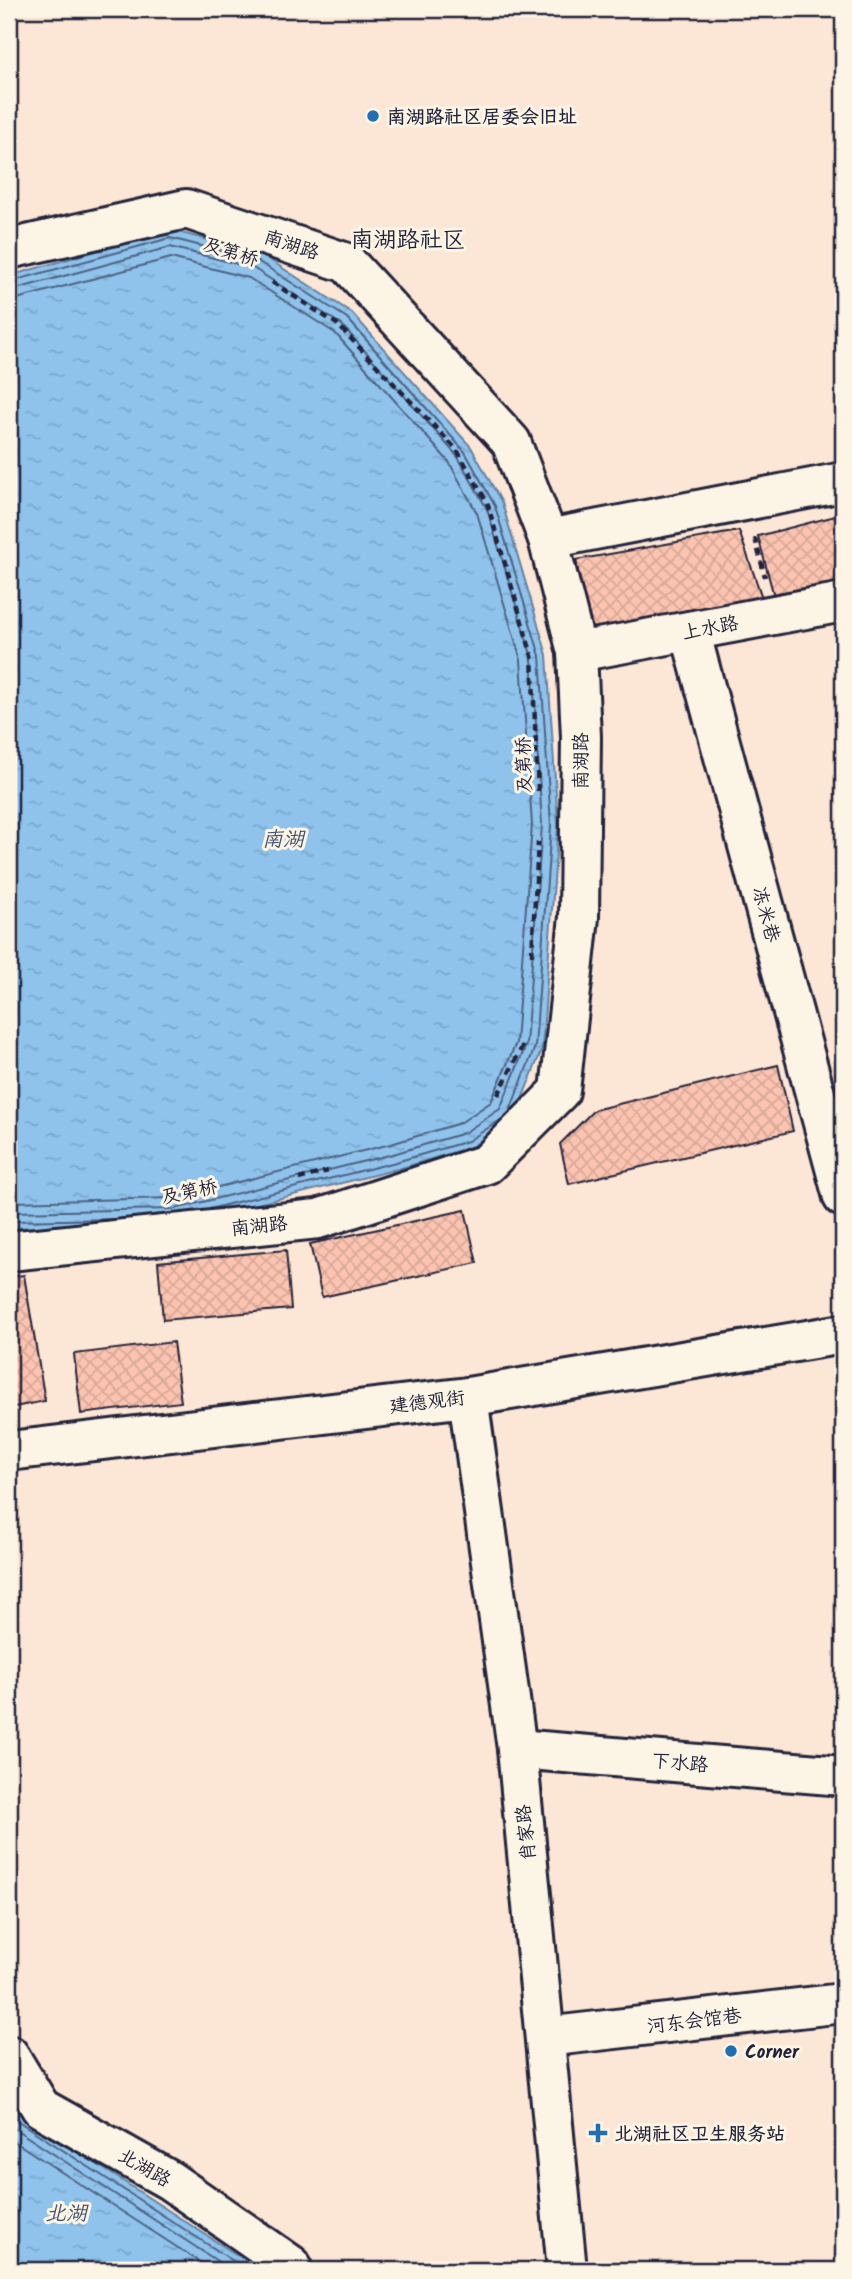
<svg xmlns="http://www.w3.org/2000/svg" width="852" height="2279" font-family="Kalam,'LXGW WenKai TC',sans-serif">
<defs>
<pattern id="water-ripples" width="26" height="14" patternUnits="userSpaceOnUse" patternTransform="scale(1.75)"><rect width="26" height="14" fill="#8fc3ec"/><path d="M2 4q2-2 4 0t4 0M15 11q2-2 4 0t4 0" fill="none" stroke="#7ba7cb"/></pattern>
<pattern id="building-cross-hatch" width="8" height="8" patternUnits="userSpaceOnUse" patternTransform="scale(1.75)"><rect width="8" height="8" fill="#fcc4b0"/><path d="M0 0l8 8M0 8l8-8" fill="none" stroke="#d8a898"/></pattern>
</defs>
<rect width="100%" height="100%" fill="#fce6d5"/>
<filter id="ink" filterUnits="userSpaceOnUse"><feTurbulence type="fractalNoise" baseFrequency=".0143" numOctaves="2"/><feDisplacementMap in="SourceGraphic" scale="14" xChannelSelector="R" yChannelSelector="G"/><feConvolveMatrix kernelMatrix="1 2 1 2 8 2 1 2 1" color-interpolation-filters="sRGB"/></filter>
<g filter="url(#ink)">
<!-- water -->
<g fill="url(#water-ripples)" stroke="#6383a5" stroke-width="2">
<path d="M 170,230 L 259,253 L 352,313 L 471,447 L 502,503 L 547,655 L 558,825 L 542,1049 L 514,1119 L 471,1147 L 398,1169 L 177,1224 L 9,1228 L 9,276 Z"/>
<path d="M 9,2096 L 21,2115 L 260,2270 L 9,2270 Z"/>
</g>
<g fill="none" stroke-linecap="round" stroke-linejoin="round">
<!-- shore -->
<g stroke="#4e6282" stroke-width="2">
<path d="M 9,282 L 170,238 L 256,260 L 347,318 L 465,452 L 495,506 L 540,656 L 551,825 L 535,1047 L 509,1113"/>
<path d="M 9,291 L 170,247 L 253,268 L 342,325 L 458,457 L 487,509 L 532,658 L 542,825 L 526,1045 L 500,1109 L 464,1133 L 393,1154 L 175,1209 L 9,1212"/>
<path d="M 9,301 L 171,258 L 249,278 L 335,333 L 449,462 L 477,513 L 521,660 L 532,825 L 516,1043 L 491,1102 L 460,1123 L 391,1144 L 174,1198 L 9,1202"/>
<path d="M 209,1209 L 396,1162 L 468,1141 L 505,1117"/>
<path d="M 9,1221 L 118,1219"/>
<path d="M 9,2109 L 18,2121 L 247,2270"/>
<path d="M 9,2125 L 231,2270"/>
<path d="M 9,2138 L 212,2270"/>
</g>
</g>
<!-- building -->
<g fill="url(#building-cross-hatch)" stroke="#22223b" stroke-width="2">
<path d="M 843,514 L 843,587 L 776,604 L 758,536 Z"/>
<path d="M 739,531 L 762,598 L 589,629 L 576,560 Z"/>
<path d="M 778,1065 L 793,1131 L 569,1184 L 560,1144 L 594,1110 Z"/>
<path d="M 465,1210 L 477,1263 L 322,1297 L 310,1244 Z"/>
<path d="M 286,1250 L 291,1309 L 163,1320 L 158,1262 Z"/>
<path d="M 24,1275 L 45,1401 L 9,1408 L 9,1277 Z"/>
<path d="M 173,1342 L 181,1402 L 81,1414 L 74,1354 Z"/>
</g>
<g fill="none" stroke-linecap="round" stroke-linejoin="round">
<defs>
<g id="minor">
<path d="M 9,249 L 186,209 L 347,263 L 511,442 L 548,539 L 577,652 L 581,737 L 579,917 L 560,1091 L 487,1164 L 318,1219 L 9,1251"/>
<path d="M 548,539 L 843,482"/>
<path d="M 690,631 L 843,1197"/>
<path d="M 577,652 L 843,602"/>
<path d="M 468,1397 L 517,1749 L 567,2270"/>
<path d="M 9,1451 L 468,1397 L 843,1334"/>
<path d="M 517,1749 L 843,1776"/>
<path d="M 545,2037 L 843,2003"/>
<path d="M 9,2055 L 41,2108 L 169,2180 L 291,2265 L 291,2270"/>
</g>
</defs>
<!-- minor casing -->
<use href="#minor" stroke="#22223b" stroke-width="44"/>
<!-- path -->
<g stroke="#22223b" stroke-width="4.5" stroke-dasharray="7 5" stroke-linecap="butt">
<path d="M 272,282 L 337,324 L 457,450 L 487,502 L 532,656 L 538,791"/>
<path d="M 755,538 L 765,577"/>
<path d="M 532,955 L 538,842"/>
<path d="M 498,1095 L 524,1043"/>
<path d="M 299,1179 L 328,1171"/>
</g>
<!-- minor -->
<use href="#minor" stroke="#fcf5e5" stroke-width="38"/>
</g>
</g>
<!-- markers -->
<g fill="#1f6fb2" stroke="#fcf5e5" stroke-width="2.5">
<circle cx="373" cy="116" r="7"/>
<circle cx="731" cy="2051" r="7"/>
<path d="M594.5 2122.5h7v7h7v7h-7v7h-7v-7h-7v-7h7z"/>
</g>
<g text-anchor="middle" stroke-width="6" stroke-linejoin="round" paint-order="stroke">
<!-- poi labels -->
<g font-size="19" font-weight="bold" fill="#22223b" stroke="#fcf5e5" text-anchor="start">
<text x="387" y="123">南湖路社区居委会旧址</text>
<text x="745" y="2058">Corner</text>
<text x="614" y="2140">北湖社区卫生服务站</text>
</g>
<!-- street labels -->
<g font-size="19" fill="#22223b" stroke="#fcf5e5">
<text transform="translate(292 244) rotate(18)" y="7">南湖路</text>
<text transform="translate(231 251) rotate(17)" y="7">及第桥</text>
<text transform="translate(710 627) rotate(-11)" y="7">上水路</text>
<text transform="translate(580 761) rotate(-90)" y="7">南湖路</text>
<text transform="translate(523 765) rotate(-92)" y="7">及第桥</text>
<text transform="translate(767 914) rotate(75)" y="7">冻米巷</text>
<text transform="translate(189 1191) rotate(-12)" y="7">及第桥</text>
<text transform="translate(259 1225) rotate(-6)" y="7">南湖路</text>
<text transform="translate(427 1401) rotate(-7)" y="7">建德观街</text>
<text transform="translate(680 1762) rotate(5)" y="7">下水路</text>
<text transform="translate(525 1833) rotate(-96)" y="7">肖家路</text>
<text transform="translate(694 2020) rotate(-7)" y="7">河东会馆巷</text>
<text transform="translate(145 2167) rotate(30)" y="7">北湖路</text>
</g>
<!-- water labels -->
<g font-size="21" font-style="italic" fill="#435270" stroke="#fcf5e5">
<text x="283" y="846">南湖</text>
<text x="66" y="2220">北湖</text>
</g>
<!-- quarter labels -->
<g font-size="23" fill="#22223b" stroke="#fcf5e5">
<text x="408" y="247">南湖路社区</text>
</g>
</g>
<!-- margin -->
<rect width="852" height="2279" fill="none" stroke="#fcf5e5" stroke-width="35"/>
<rect x="18" y="18" width="817" height="2244" fill="none" stroke="#22223b" stroke-width="2.5" filter="url(#ink)"/>
</svg>
